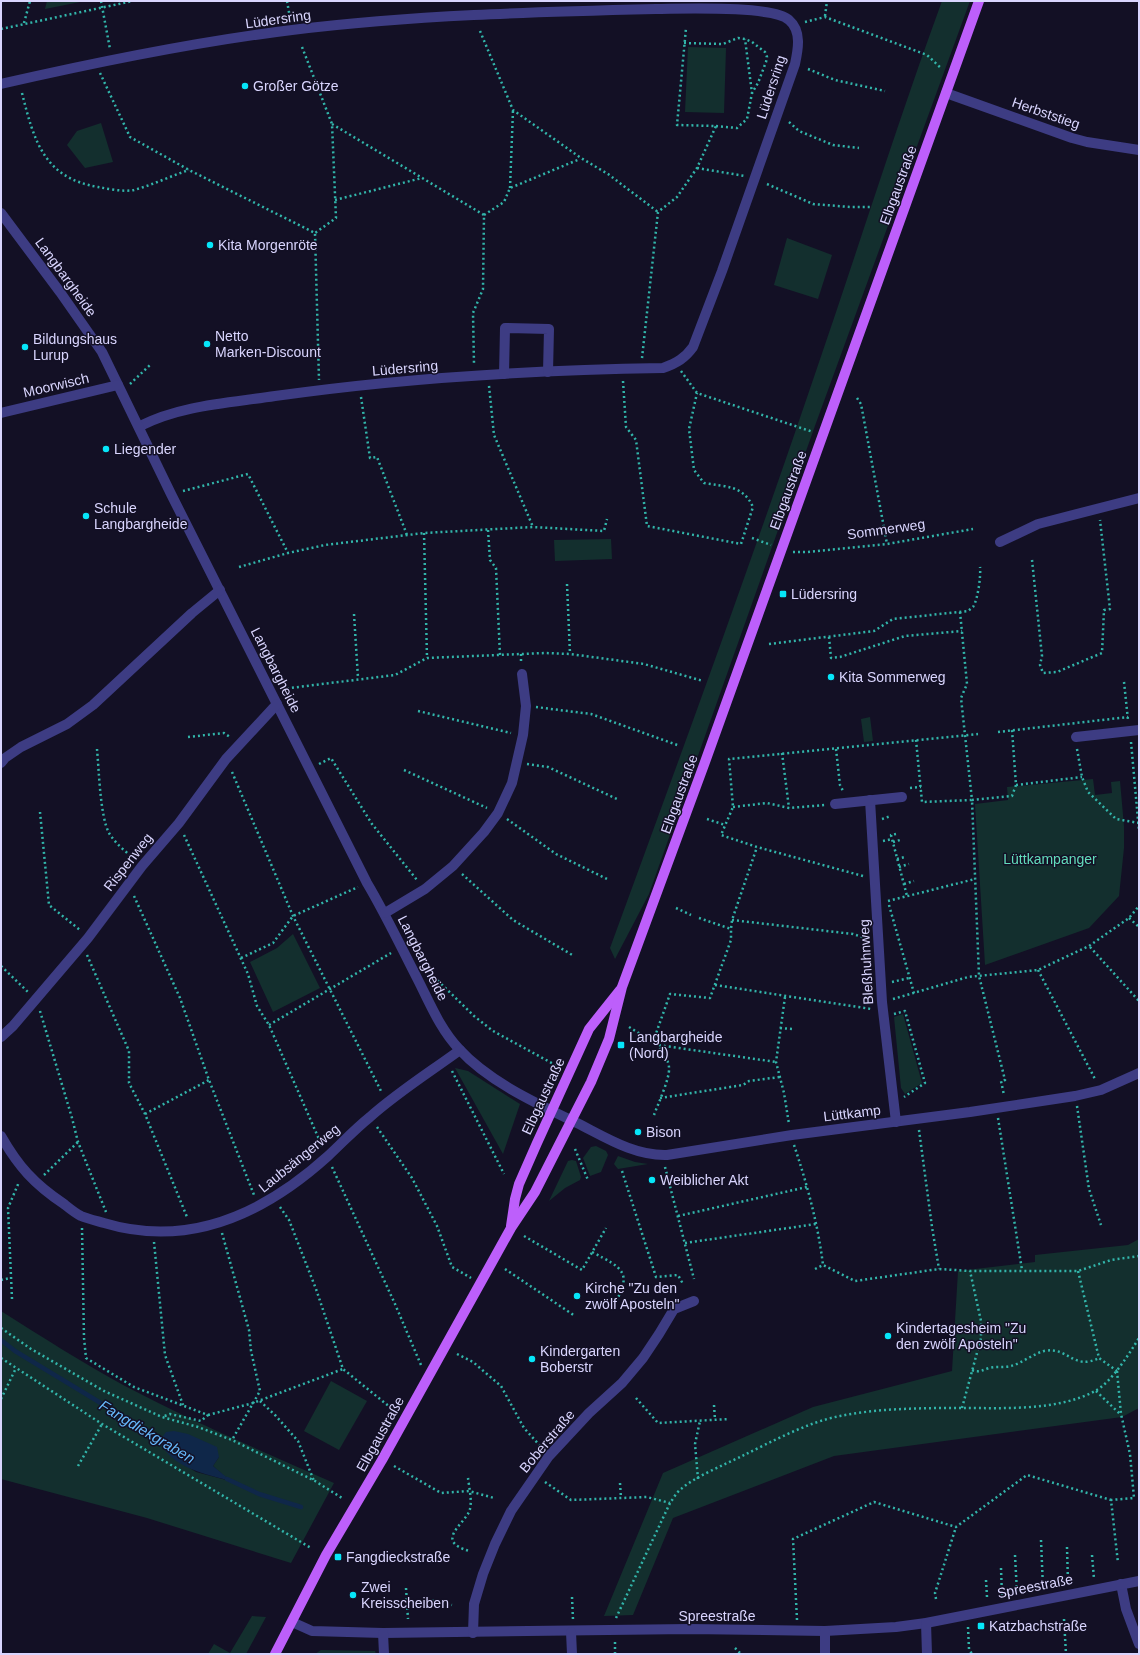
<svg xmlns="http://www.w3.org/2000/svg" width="1140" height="1655" font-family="Helvetica,sans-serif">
<rect width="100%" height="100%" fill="#131025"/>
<!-- green -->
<g fill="#132f2e" fill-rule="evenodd">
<path d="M 47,1 L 85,1 L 45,9 Z"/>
<path d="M 942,1 L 970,1 L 816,423 L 649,894 L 615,959 L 610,948 C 680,757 750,566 815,374 C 858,249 897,124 942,1 Z"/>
<path d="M 688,47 L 726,48 L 724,113 L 685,112 Z"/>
<path d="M 101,123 L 113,162 L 85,168 L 67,145 L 77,131 Z"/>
<path d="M 787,238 L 832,255 L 818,299 L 774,285 Z"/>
<path d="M 611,539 L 612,559 L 555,561 L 554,540 Z"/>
<path d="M 870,717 L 873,741 L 864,742 L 861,719 Z"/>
<path d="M 1093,779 L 1095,795 L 1112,793 L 1111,782 L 1120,781 L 1124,826 L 1124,848 L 1119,896 L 1089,928 L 985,965 L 975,804 L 1008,800 L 1007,787 Z"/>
<path d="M 293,934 L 320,988 L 273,1012 L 250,962 L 277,948 Z"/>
<path d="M 903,1014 L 922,1083 L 905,1094 L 901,1088 L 894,1017 Z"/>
<path d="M 455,1068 L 468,1071 L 520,1104 L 503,1154 Z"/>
<path d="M 596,1146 L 606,1151 L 608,1155 L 601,1172 L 590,1176 L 583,1158 L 591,1147 Z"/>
<path d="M 618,1156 L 635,1162 L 648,1164 L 618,1169 L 614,1164 Z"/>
<path d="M 572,1160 L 576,1161 L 581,1177 L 580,1180 L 565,1188 L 549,1201 L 568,1161 Z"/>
<path d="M 1139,1239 L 1139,1408 L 1122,1417 L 834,1456 L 673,1518 L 633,1615 L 604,1616 L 663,1473 L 813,1407 L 952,1371 L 958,1271 L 1035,1262 L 1035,1255 L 1128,1245 Z"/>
<path d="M 1,1311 C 42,1337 83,1363 125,1386 C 193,1422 264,1452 334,1483 L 291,1563 L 147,1518 L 1,1479 ZM 171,1456 L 219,1457 L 213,1466 L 230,1481 L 196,1472 Z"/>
<path d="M 331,1381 L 367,1401 L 339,1450 L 304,1431 Z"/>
<path d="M 252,1616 L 266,1617 L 246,1654 L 208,1654 L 214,1644 L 230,1653 Z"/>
<path d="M 321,1650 L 375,1651 L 376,1654 L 315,1654 Z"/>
</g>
<!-- water -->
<path fill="#0f2749" d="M 174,1431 L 188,1434 L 217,1447 L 219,1457 L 213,1466 L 231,1481 C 208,1475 168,1467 160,1440 L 166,1432 Z"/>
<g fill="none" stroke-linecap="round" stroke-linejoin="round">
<!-- stream -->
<g stroke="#0f2749" stroke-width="4.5">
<path d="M 1,1340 L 15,1351 L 165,1442"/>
<path d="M 227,1479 L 259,1494 L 301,1507"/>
</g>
<!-- path -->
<g stroke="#32b5aa" stroke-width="2.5" stroke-dasharray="2 3" stroke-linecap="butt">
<path d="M 101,1 L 110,49"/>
<path d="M 287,1 L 290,18"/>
<path d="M 825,16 L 827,1"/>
<path d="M 805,22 L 825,17 L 927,55 L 942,69"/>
<path d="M 24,23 L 30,1"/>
<path d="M 1,29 L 133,1"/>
<path d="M 480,31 L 513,110 L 581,158 L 608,174 L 658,212"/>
<path d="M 684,43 L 723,44 L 738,38 L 745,39 L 752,42 L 765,52 L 767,57 L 766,62 L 758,83 L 752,93"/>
<path d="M 302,47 L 332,124 L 336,218 L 315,233"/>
<path d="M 808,69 L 835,80 L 885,91"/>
<path d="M 100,73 L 130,137 L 189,170 L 315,233 L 319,380"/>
<path d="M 22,93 C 34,141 44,178 98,187 C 109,189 123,192 134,190 C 152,185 171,176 189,170"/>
<path d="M 789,122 L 799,131 L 833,145 L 859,148"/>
<path d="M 332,124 L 484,215 L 483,289 L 473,313 L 474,364"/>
<path d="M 716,126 L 737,128 L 747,119 L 752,93 L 745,39"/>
<path d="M 697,168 L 745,176"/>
<path d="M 767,184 L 813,204 L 850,207 L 870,207"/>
<path d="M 510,188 L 513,110"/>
<path d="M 335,200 L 422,178"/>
<path d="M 484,215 L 504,202 L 510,188 L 580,159"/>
<path d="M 642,358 L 658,212 L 677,197 L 697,168 L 716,126 L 677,125 L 686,28"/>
<path d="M 681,371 L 697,393 L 813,432"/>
<path d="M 623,381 L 626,427 L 636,440 L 647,526 L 741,544 L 753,507 C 743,485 726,487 704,483 L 694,470 L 689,429 L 697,393"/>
<path d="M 130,384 L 150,365"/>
<path d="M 489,386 L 494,435 L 533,527"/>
<path d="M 361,397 L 370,458 L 377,457 L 407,535"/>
<path d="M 857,398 L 861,404 L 887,544"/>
<path d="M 183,491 L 248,474 L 288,553"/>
<path d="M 488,530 L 490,560 L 496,568 L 500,655"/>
<path d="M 424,533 L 427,658"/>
<path d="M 752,538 L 771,545"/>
<path d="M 793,552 L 807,552 L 887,544 L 973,529"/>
<path d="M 1032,560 L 1042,656 L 1040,665 L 1043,673 L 1057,672 L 1102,653 L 1104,610 L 1110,609 L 1100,520"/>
<path d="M 239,567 L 288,553 L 325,545 L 424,533 L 533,527 L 604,531 L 607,519"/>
<path d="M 567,584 L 570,654"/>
<path d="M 960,612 L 967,684 L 961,698 L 972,800 L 1012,796 L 1016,785 L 1012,730"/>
<path d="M 354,614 L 358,678"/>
<path d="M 829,637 L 831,658 L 840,657 L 905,636 L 962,631"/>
<path d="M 769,644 L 874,631 L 893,619 L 968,611 C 968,611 973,607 973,607 C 978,599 981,576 980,567"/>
<path d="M 521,654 L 521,664"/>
<path d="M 1124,682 L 1128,720"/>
<path d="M 282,689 L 395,675 L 427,658 L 545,653 L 570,654 L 644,664 L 703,681"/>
<path d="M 536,707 L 591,714 L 680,746"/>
<path d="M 418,711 L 511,733"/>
<path d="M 998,732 L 1128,717"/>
<path d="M 188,737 L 224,733 L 230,737"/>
<path d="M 916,740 L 922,802 L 972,800 L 979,976 L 1005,1080 L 1001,1081 L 1004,1095"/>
<path d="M 1131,742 L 1139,831"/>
<path d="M 97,749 C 99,770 100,816 109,833 C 115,843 125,851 133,858"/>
<path d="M 836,749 L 840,785 L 843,791"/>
<path d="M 1077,749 L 1082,777 L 1088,792 L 1116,819 L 1139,823"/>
<path d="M 782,753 L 789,808"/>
<path d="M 319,764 L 331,758 L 372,824 L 417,880"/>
<path d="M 527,764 L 548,767 L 617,799"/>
<path d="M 404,770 L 487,808"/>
<path d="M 232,772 L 293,916 L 382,1093"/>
<path d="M 1016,785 L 1082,777"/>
<path d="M 910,788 L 921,787"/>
<path d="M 733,807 L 767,803 L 789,808 L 825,805"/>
<path d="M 40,812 L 49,905 L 80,930"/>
<path d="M 507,819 L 556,854 L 607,879"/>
<path d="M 707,819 L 725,825"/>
<path d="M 882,819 L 891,816"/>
<path d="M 896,834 L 891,835 L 907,896"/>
<path d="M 184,835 L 248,974 L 257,1006 L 269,1025 L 322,1146"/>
<path d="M 883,841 L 892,839"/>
<path d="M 893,842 L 900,840"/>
<path d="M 897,859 L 905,857"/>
<path d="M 899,867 L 909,864"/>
<path d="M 462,874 L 513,920 L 574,956"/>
<path d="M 863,876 L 757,847 L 721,835 L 733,807 L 729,759 L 978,734"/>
<path d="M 904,884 L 914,881"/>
<path d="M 134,896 L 180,998 L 209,1080 L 254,1195"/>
<path d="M 888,901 L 975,879"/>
<path d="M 889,905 L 914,993"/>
<path d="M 676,908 L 691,915"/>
<path d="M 699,918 L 731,929 L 732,920 L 757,847"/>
<path d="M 1129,918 L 1139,927"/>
<path d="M 732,920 L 853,934 L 868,939"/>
<path d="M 1090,947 L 1139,1001"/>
<path d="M 87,955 L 129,1051 L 129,1083 L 145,1114 L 187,1217"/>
<path d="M 241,958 L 273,943 L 293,916 L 358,887"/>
<path d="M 1,966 L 28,992"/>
<path d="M 427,970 L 474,1016 L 493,1031 L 559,1067"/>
<path d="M 1038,970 L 1095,1079"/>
<path d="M 892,982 L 909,978"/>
<path d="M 715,985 L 871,1009"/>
<path d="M 785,997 L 776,1062 L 784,1093 L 789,1124"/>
<path d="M 893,999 L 968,977 L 1038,970 L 1089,946 L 1129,918 L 1139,906"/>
<path d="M 40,1011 L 72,1118 L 78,1142 L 106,1212"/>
<path d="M 894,1014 L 905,1011 L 925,1083 L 904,1097"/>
<path d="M 269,1025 L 391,953"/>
<path d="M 629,1027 L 658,1045 L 776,1062"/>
<path d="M 780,1028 L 792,1029"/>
<path d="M 653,1042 L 670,994 L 710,998 L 731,940 L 731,929"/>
<path d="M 452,1071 L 504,1174"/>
<path d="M 660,1098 L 743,1085 L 749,1081 L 780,1077"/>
<path d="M 1077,1106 L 1089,1189 L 1101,1225"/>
<path d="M 145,1114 L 209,1080"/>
<path d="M 654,1115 C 658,1104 670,1078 669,1068 C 669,1060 662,1052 658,1045"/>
<path d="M 998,1118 L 1022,1270"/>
<path d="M 377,1127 L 412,1178 L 437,1226 L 452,1267 L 471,1278"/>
<path d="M 919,1130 L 932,1227 L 939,1269"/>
<path d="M 794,1145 C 807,1184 818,1224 823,1265"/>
<path d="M 575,1149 L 588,1180"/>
<path d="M 332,1167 L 395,1304 L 421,1365"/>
<path d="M 665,1167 L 694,1279"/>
<path d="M 622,1171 L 656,1277 L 678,1275 L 683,1284"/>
<path d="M 44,1175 L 78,1142"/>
<path d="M 280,1207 L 289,1220 L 316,1289 L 343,1369 L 396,1412"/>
<path d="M 678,1216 L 807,1187"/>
<path d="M 82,1228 L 84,1338 L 86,1358 L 134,1387 L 208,1415 L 201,1421 L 170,1414 L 162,1417"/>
<path d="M 222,1233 L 249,1330 L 251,1351 L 260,1391 L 232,1440"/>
<path d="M 524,1236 L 582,1270 L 606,1228"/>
<path d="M 154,1242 L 165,1355 L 183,1405"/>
<path d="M 685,1243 L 816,1224"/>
<path d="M 592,1252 C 624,1269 633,1272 613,1307"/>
<path d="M 505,1269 L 575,1316"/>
<path d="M 815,1269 L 823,1265 L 855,1281 L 939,1269 L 970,1271 L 1078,1271 L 1111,1260 L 1139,1256"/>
<path d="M 1078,1271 L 1099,1358 L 1117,1371"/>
<path d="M 1,1280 L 10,1278"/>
<path d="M 12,1299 L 8,1208 L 19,1182"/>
<path d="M 1,1328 L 31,1349 L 104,1391 L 162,1417 L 198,1427 L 232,1440 L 315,1481 L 342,1498"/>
<path d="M 457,1354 L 473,1362 L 501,1386 L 524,1428 L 542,1448"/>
<path d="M 1,1358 L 102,1424 L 311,1548"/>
<path d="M 972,1370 C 979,1373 983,1370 989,1368 C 996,1366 1004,1368 1011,1366 C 1022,1363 1033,1354 1044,1351 C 1068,1346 1073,1371 1099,1358"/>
<path d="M 1117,1371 L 1121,1414 L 1130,1454 L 1134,1498 L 1111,1500 L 1118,1563"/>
<path d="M 1096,1391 L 1120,1414"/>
<path d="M 636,1398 L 658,1423 L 729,1419"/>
<path d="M 1,1399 L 16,1368"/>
<path d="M 260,1401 L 276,1416 L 298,1441 L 314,1481"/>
<path d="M 714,1405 L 715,1420"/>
<path d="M 962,1408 L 981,1338 L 981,1321 L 970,1271"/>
<path d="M 208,1415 L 253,1403 L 343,1369"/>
<path d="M 78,1466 L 102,1424"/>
<path d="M 394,1466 L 441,1493 L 469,1491 L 494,1498"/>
<path d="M 468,1478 C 469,1487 473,1503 469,1512 C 461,1527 436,1541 469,1551"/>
<path d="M 698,1479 L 695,1444 L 700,1421"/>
<path d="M 545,1482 L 571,1500 L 647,1497 L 670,1503"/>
<path d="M 620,1483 L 621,1498"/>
<path d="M 1041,1540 L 1043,1588"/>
<path d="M 1067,1547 L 1068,1583"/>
<path d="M 1015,1555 L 1017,1593"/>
<path d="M 1092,1555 L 1094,1579"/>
<path d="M 1001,1568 L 1002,1597"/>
<path d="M 986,1580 L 987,1597"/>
<path d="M 406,1588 L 408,1619"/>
<path d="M 572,1597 L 573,1620"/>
<path d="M 936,1599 L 935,1593 L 956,1527"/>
<path d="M 407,1602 L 434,1601 L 452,1605"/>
<path d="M 616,1618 L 670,1503 C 673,1499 676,1493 681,1489 C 696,1476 724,1465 742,1456 C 771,1442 808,1422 840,1416 C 880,1408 923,1408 964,1408 C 1004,1408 1058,1411 1095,1391 C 1111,1383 1129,1354 1139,1338"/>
<path d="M 1064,1619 L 1066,1654"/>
<path d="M 797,1620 L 793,1539 L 874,1502 L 956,1527 L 1027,1475 L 1111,1500"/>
<path d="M 968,1627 L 969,1649 L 972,1654"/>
<path d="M 615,1642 L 615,1654"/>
<path d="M 735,1648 L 741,1654"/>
</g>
<!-- minor -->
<g stroke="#3d3c83" stroke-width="10">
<path d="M 1,84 C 97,62 194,42 292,30 C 413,15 534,12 656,9 C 681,9 773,5 789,20 C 802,31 798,50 795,64 L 722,271 L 693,347 C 685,358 677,363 663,368 C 534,370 402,378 275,396 C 229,403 181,405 140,426"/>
<path d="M 946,93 L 1072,138 L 1087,142 L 1139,150"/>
<path d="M 1,213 L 60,292 L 102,352 L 171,494 L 367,883 C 386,915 402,949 419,982 C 431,1006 441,1030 459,1049 C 489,1082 538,1104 577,1123 C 605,1137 634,1156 667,1155 L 792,1135 L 970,1112 L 1075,1096 L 1101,1090 L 1139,1073"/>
<path d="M 504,374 L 505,328 L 549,329 L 548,372"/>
<path d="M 1,413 L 118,385"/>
<path d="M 1000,542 L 1038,524 L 1139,498"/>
<path d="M 1076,737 L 1139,730"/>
<path d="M 1,763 L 5,758 L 21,747 L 67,724 L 93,705 L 192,613 L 220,590"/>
<path d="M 870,800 L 882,1002 L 896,1122"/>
<path d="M 835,804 L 902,797"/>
<path d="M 385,913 L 425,889 L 453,866 L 484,832 L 498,813 L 512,783 L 523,735 L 526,706 L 522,674"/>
<path d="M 1,1037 L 13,1026 L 88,938 L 142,866 L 179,823 L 226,759 L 277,704"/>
<path d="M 1,1136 C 18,1166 34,1184 64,1204 C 69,1208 75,1213 81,1216 C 88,1219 97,1221 104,1223 C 190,1249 265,1213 328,1156 C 342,1143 355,1129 370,1117 C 398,1092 430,1072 460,1050"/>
<path d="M 1121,1584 L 1126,1609 L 1139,1644"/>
<path d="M 292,1622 L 312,1631 L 383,1633 L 689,1629 L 825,1631 L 896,1627 L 926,1623 L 1139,1581"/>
<path d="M 926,1623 L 927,1654"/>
<path d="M 571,1632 L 572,1654"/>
<path d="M 383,1633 L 384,1654"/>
<path d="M 473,1633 L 474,1604 L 483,1574 L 495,1544 L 511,1511 L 549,1456 L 589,1413 L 622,1383 L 643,1358 L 659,1334 L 674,1309 L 694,1301"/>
<path d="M 825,1654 L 825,1631"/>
</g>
<!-- major -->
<g stroke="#bd5ffb" stroke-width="10">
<path d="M 511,1226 L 515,1199 L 519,1184 L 537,1143 L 589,1029 L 620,990"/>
<path d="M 275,1654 L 326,1555 L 382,1460 L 511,1228 L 535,1192 L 591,1082 L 609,1039 L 622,987 L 705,762 L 979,1"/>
</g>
</g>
<!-- markers -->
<g fill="#06e6f9" stroke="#131025" stroke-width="1.5">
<circle cx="245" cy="86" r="4"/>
<circle cx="210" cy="245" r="4"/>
<circle cx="207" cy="344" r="4"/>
<circle cx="25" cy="347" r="4"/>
<circle cx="106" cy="449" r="4"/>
<circle cx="86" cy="516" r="4"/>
<rect x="779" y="590" width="8" height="8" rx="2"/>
<circle cx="831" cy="677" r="4"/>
<rect x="617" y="1041" width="8" height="8" rx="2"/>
<circle cx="638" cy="1132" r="4"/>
<circle cx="652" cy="1180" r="4"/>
<circle cx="577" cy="1296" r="4"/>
<circle cx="888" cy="1336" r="4"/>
<circle cx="532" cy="1359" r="4"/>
<rect x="334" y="1553" width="8" height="8" rx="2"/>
<circle cx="353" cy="1595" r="4"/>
<rect x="977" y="1622" width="8" height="8" rx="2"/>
</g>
<g text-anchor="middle" stroke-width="3" stroke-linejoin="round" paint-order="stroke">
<!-- street labels -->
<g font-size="14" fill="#d9d5fe" stroke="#131025">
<text transform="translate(278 19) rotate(-8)" y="5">Lüdersring</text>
<text transform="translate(771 87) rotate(-72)" y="5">Lüdersring</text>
<text transform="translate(1046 113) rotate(19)" y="5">Herbststieg</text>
<text transform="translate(898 185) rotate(-70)" y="5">Elbgaustraße</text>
<text transform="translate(66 277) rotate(54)" y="5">Langbargheide</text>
<text transform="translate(405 368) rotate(-5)" y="5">Lüdersring</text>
<text transform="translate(56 385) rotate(-13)" y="5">Moorwisch</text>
<text transform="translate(788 490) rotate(-70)" y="5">Elbgaustraße</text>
<text transform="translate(886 529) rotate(-8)" y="5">Sommerweg</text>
<text transform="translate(276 670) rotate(63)" y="5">Langbargheide</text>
<text transform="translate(679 794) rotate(-70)" y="5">Elbgaustraße</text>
<text transform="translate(128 862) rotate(-52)" y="5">Rispenweg</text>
<text transform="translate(423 958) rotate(63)" y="5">Langbargheide</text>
<text transform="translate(866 962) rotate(-93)" y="5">Bleßhuhnweg</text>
<text transform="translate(543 1096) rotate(-65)" y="5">Elbgaustraße</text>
<text transform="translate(852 1113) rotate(-7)" y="5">Lüttkamp</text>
<text transform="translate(299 1158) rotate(-39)" y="5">Laubsängerweg</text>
<text transform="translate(380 1434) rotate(-61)" y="5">Elbgaustraße</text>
<text transform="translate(547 1441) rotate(-50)" y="5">Boberstraße</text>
<text transform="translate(1035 1586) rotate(-11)" y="5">Spreestraße</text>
<text x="717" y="1621">Spreestraße</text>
</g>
<!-- poi labels -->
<g font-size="14" fill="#d9d5fe" stroke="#131025" text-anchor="start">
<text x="253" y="91">Großer Götze</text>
<text x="218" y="250">Kita Morgenröte</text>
<text x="215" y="341">Netto<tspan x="215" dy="16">Marken-Discount</tspan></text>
<text x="33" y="344">Bildungshaus<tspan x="33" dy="16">Lurup</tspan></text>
<text x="114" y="454">Liegender</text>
<text x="94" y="513">Schule<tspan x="94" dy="16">Langbargheide</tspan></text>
<text x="791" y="599">Lüdersring</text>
<text x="839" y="682">Kita Sommerweg</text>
<text x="629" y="1042">Langbargheide<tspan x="629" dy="16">(Nord)</tspan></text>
<text x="646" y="1137">Bison</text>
<text x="660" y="1185">Weiblicher Akt</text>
<text x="585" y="1293">Kirche "Zu den<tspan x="585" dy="16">zwölf Aposteln"</tspan></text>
<text x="896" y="1333">Kindertagesheim "Zu<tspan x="896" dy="16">den zwölf Aposteln"</tspan></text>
<text x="540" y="1356">Kindergarten<tspan x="540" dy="16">Boberstr</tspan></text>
<text x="346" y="1562">Fangdieckstraße</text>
<text x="361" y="1592">Zwei<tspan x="361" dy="16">Kreisscheiben</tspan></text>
<text x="989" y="1631">Katzbachstraße</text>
</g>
<!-- park labels -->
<g font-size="14" fill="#62ddbc" stroke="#131025">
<text x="1050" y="864">Lüttkampanger</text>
</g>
<!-- water labels -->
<g font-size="15" font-style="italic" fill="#66b9fb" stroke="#131025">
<text transform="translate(147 1432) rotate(31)" y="5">Fangdiekgraben</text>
</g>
</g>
<!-- border -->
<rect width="1140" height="1655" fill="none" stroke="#d9d5fe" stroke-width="4"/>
</svg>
